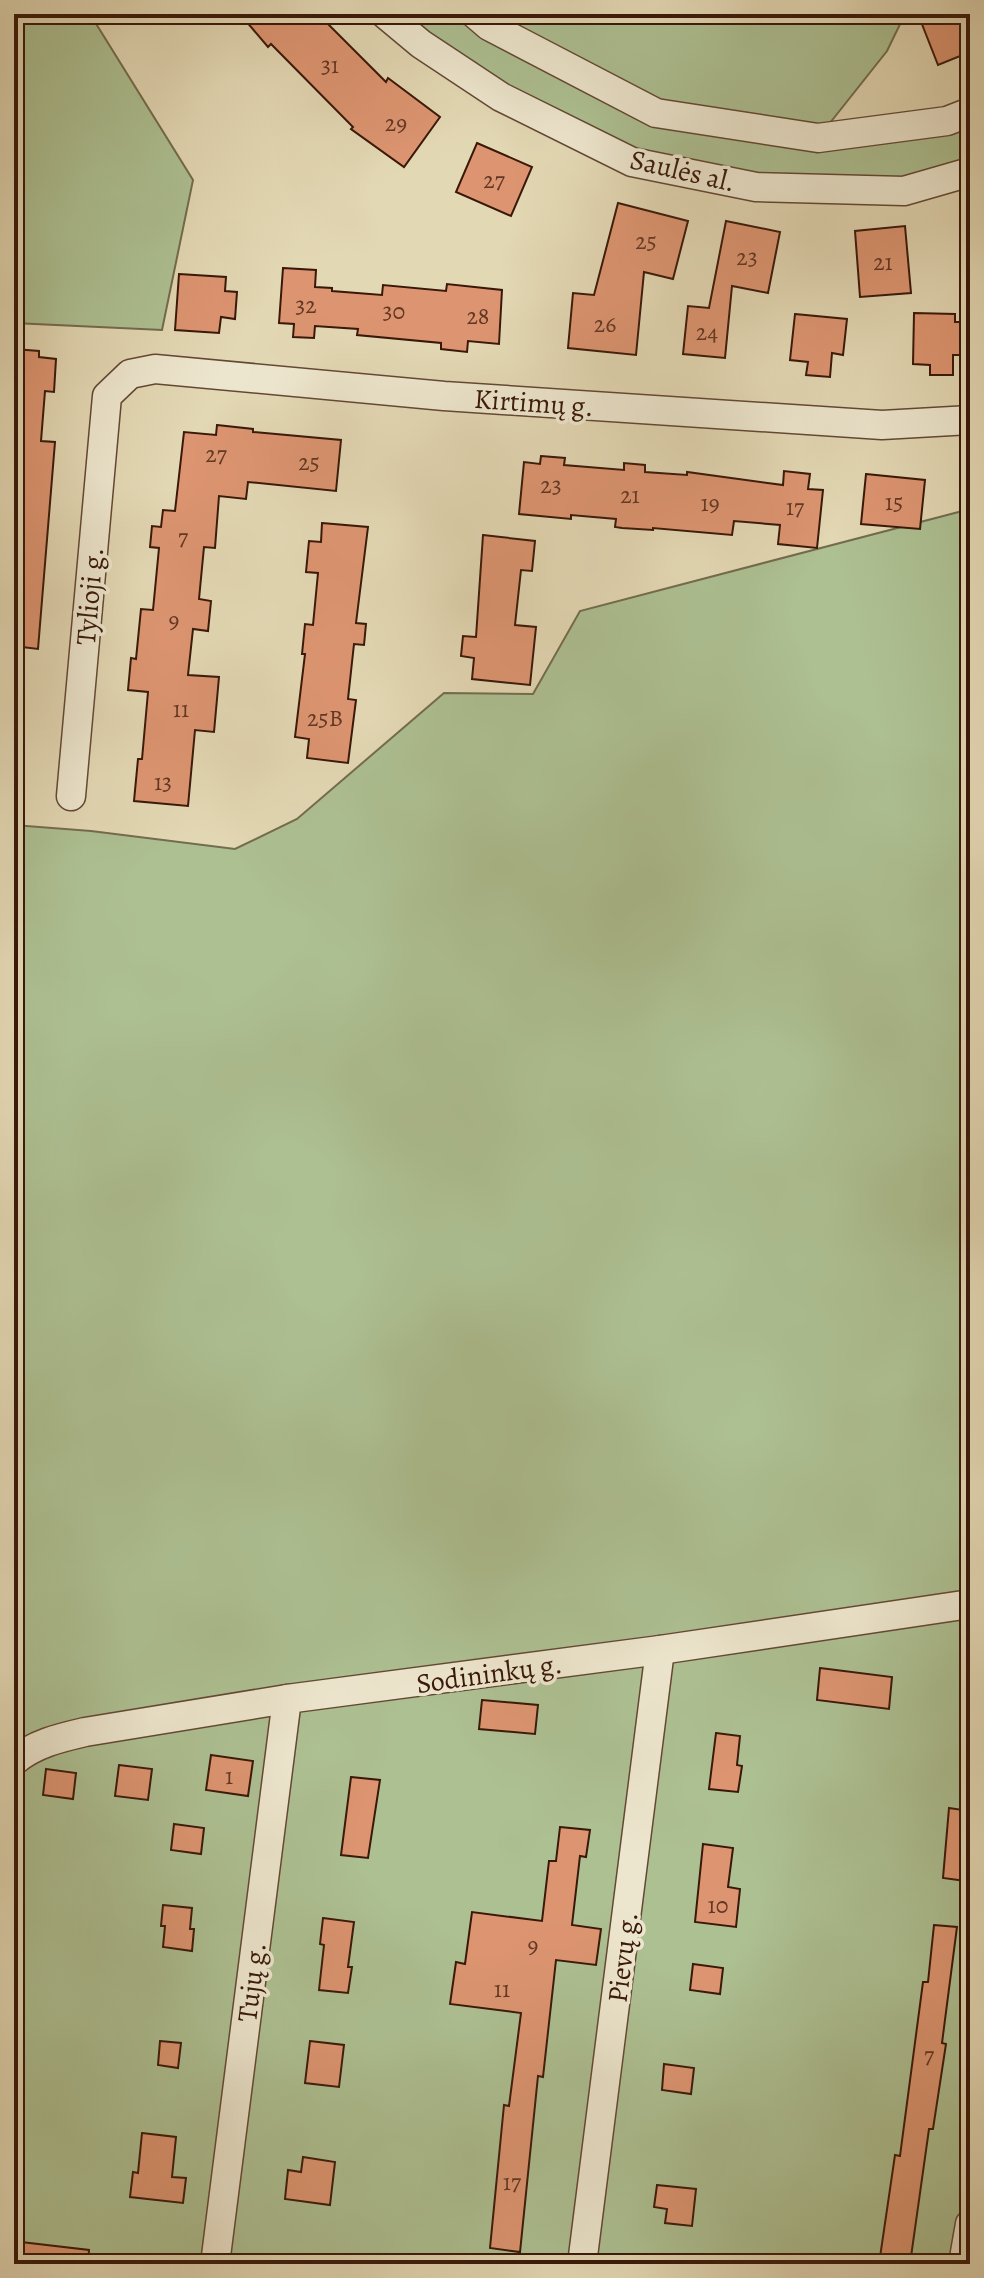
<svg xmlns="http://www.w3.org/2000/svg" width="984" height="2278" font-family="Alegreya,serif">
<rect width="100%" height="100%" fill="#e3d8b4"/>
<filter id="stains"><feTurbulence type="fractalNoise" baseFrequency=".0025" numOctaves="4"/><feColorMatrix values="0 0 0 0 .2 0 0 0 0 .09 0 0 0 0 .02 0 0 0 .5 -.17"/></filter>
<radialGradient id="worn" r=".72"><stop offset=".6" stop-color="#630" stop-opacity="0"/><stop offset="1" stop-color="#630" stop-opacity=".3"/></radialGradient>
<!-- green -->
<g fill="#adc092" stroke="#736c4e" stroke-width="2">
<path d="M 14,14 L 90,14 L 193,180 L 162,330 L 14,323 Z"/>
<path d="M 416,14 L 469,14 L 563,72 L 814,143 L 970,119 L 970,163 L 900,179 L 759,181 L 639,153 L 506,91 L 421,32 Z"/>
<path d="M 475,14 L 905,14 L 887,51 L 818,138 L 656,113 Z"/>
<path d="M 970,509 L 970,2264 L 14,2264 L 14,825 L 91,831 L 235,849 L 297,819 L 444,693 L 533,694 L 580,611 Z"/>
</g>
<!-- building -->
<g fill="#dd9571" stroke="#39180a" stroke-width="2">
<path d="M 240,14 L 318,14 L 386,82 L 388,78 L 440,117 L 404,167 L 351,129 L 353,127 L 271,44 L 268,47 Z"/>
<path d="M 918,14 L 970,14 L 970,52 L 938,65 Z"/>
<path d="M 477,143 L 532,167 L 511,216 L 456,192 Z"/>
<path d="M 618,203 L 688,221 L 673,279 L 644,272 L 636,355 L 568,348 L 573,293 L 594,295 Z"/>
<path d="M 726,221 L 780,232 L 768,293 L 732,286 L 725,358 L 683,354 L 688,306 L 709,308 Z"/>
<path d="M 905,226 L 911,293 L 860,297 L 855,231 Z"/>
<path d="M 283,268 L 316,270 L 315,287 L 332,288 L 332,291 L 382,295 L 383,285 L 446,291 L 447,284 L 502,290 L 499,344 L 468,341 L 467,352 L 441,349 L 441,343 L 357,335 L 358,329 L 315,326 L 314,338 L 293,337 L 294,324 L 279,323 Z"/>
<path d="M 179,274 L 226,277 L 225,291 L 237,292 L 235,319 L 221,317 L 219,333 L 175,330 Z"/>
<path d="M 914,313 L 955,314 L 955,322 L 969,322 L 969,355 L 953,355 L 953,375 L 930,375 L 930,365 L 913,364 Z"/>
<path d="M 795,314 L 847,319 L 843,355 L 832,353 L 830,377 L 806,375 L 808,362 L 790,360 Z"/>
<path d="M 14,349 L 39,351 L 39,357 L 56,359 L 54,392 L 45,391 L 41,441 L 55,442 L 38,649 L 14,646 Z"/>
<path d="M 217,425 L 253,429 L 253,432 L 341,440 L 336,491 L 248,482 L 246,499 L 219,496 L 215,548 L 204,547 L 199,599 L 211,601 L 208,631 L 193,629 L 188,675 L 219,677 L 214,732 L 195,730 L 188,806 L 134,801 L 138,759 L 142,759 L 148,692 L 128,690 L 131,658 L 136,659 L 141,609 L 153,610 L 159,548 L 150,547 L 152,526 L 161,527 L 163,510 L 175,511 L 184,432 L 216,435 Z"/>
<path d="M 541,456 L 565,458 L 564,465 L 624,470 L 624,463 L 645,465 L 645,472 L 687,475 L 687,472 L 783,485 L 784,471 L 810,474 L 808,489 L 823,490 L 817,548 L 778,544 L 780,525 L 734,521 L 732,535 L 653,528 L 653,530 L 622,528 L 615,527 L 616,519 L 571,515 L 571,519 L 519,514 L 524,462 L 540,464 Z"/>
<path d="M 866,474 L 925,480 L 920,529 L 861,524 Z"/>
<path d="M 322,523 L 368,527 L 356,623 L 366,624 L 364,645 L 354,644 L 348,699 L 356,700 L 348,763 L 307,758 L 309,739 L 295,737 L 305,654 L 302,654 L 305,624 L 313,625 L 318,573 L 306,572 L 309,541 L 321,542 Z"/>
<path d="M 483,535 L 535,541 L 532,571 L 521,570 L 515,625 L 536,627 L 530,685 L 472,679 L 474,658 L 461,656 L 463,636 L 476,637 Z"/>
<path d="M 820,1668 L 892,1677 L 889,1709 L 817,1700 Z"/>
<path d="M 482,1700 L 538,1705 L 535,1734 L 479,1729 Z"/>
<path d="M 716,1733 L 740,1736 L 737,1765 L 742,1766 L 738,1792 L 709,1789 Z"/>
<path d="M 211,1755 L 253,1761 L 248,1796 L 206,1790 Z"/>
<path d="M 119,1765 L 152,1769 L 148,1800 L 115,1796 Z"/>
<path d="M 46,1769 L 76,1773 L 73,1799 L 43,1795 Z"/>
<path d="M 351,1777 L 380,1780 L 368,1858 L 341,1855 Z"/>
<path d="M 949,1808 L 970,1811 L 966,1881 L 943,1878 Z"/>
<path d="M 174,1824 L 204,1828 L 201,1854 L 171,1850 Z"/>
<path d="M 560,1827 L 590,1830 L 586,1857 L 580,1856 L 572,1925 L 601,1929 L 596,1965 L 556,1960 L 543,2077 L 538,2076 L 520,2252 L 490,2248 L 504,2105 L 509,2106 L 521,2013 L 450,2004 L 456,1962 L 465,1964 L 472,1912 L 542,1921 L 549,1861 L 556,1861 Z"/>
<path d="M 703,1844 L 733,1848 L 728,1887 L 740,1889 L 736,1927 L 695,1922 Z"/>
<path d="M 163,1905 L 192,1908 L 190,1929 L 194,1929 L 192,1951 L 163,1947 L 165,1926 L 161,1926 Z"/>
<path d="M 323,1918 L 354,1922 L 348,1967 L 352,1967 L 348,1993 L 319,1990 L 324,1945 L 320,1944 Z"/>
<path d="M 934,1925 L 957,1927 L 942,2043 L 946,2044 L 933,2129 L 929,2129 L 910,2264 L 879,2264 L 895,2155 L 900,2156 L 923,1982 L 928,1982 Z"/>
<path d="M 693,1964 L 723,1968 L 720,1994 L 690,1990 Z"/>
<path d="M 160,2041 L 181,2043 L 178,2068 L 158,2065 Z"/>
<path d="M 310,2041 L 344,2045 L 339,2087 L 305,2083 Z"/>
<path d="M 664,2064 L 694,2068 L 691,2094 L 662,2090 Z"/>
<path d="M 142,2133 L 176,2137 L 172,2177 L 186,2178 L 183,2203 L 130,2197 L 133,2172 L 138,2173 Z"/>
<path d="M 303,2157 L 335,2162 L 330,2205 L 285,2199 L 288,2170 L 301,2172 Z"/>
<path d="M 657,2185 L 696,2189 L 692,2226 L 665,2223 L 667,2209 L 654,2207 Z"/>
<path d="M 21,2242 L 89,2250 L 88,2264 L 18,2264 Z"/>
</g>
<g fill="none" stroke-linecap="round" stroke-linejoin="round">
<defs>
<g id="street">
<path d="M 385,14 L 421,44 L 501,97 L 632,162 L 756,187 L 904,191 L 970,172"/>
<path d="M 475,14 L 489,26 L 656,113 L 818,138 L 947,121 L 970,112"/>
<path d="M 71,796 L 107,396 L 130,374 L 155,369 L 444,396 L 882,425 L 970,420"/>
<path d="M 14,1761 C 34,1744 59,1738 85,1732 L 287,1699 L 660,1650 L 970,1604"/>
<path d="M 215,2264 L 287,1699"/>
<path d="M 582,2264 L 660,1650"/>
<path d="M 963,2264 L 970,2224"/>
</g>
</defs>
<!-- street casing -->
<use href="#street" stroke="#644834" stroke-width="31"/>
<!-- street -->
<use href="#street" stroke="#ede6ce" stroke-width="28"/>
</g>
<g text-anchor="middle" stroke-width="7" stroke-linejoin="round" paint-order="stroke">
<!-- number labels -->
<g font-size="24" fill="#623724">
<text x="330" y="73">31</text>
<text x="396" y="131">29</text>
<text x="494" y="188">27</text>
<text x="646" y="249">25</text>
<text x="747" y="265">23</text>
<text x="883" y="270">21</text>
<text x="306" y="313">32</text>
<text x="394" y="319">30</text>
<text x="478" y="324">28</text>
<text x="605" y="332">26</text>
<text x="707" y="340">24</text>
<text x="216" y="462">27</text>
<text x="309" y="470">25</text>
<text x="551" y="493">23</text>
<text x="630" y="503">21</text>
<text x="894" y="510">15</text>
<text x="710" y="511">19</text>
<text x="795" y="515">17</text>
<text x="183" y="545">7</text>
<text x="174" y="628">9</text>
<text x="181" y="717">11</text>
<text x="325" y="726">25B</text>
<text x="163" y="790">13</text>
<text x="229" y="1784">1</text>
<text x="718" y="1913">10</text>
<text x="533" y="1953">9</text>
<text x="502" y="1997">11</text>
<text x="929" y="2063">7</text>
<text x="512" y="2190">17</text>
</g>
<!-- street labels -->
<g font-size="28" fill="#39180a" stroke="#ede6ce">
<text transform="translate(683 170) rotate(13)" y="10">Saulės al.</text>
<text transform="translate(534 402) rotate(4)" y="10">Kirtimų g.</text>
<text transform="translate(89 596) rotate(-85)" y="10">Tylioji g.</text>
<text transform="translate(489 1673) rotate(-8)" y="10">Sodininkų g.</text>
<text transform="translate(622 1957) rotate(-83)" y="10">Pievų g.</text>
<text transform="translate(251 1982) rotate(-83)" y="10">Tujų g.</text>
</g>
</g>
<!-- margin -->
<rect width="984" height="2278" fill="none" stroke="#e3d8b4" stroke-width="48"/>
<rect x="16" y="16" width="952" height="2246" fill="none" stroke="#39180a" stroke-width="4"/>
<rect x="24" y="24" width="936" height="2230" fill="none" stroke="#39180a" stroke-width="2"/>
<rect width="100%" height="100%" filter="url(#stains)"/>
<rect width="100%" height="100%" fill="url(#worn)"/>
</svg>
